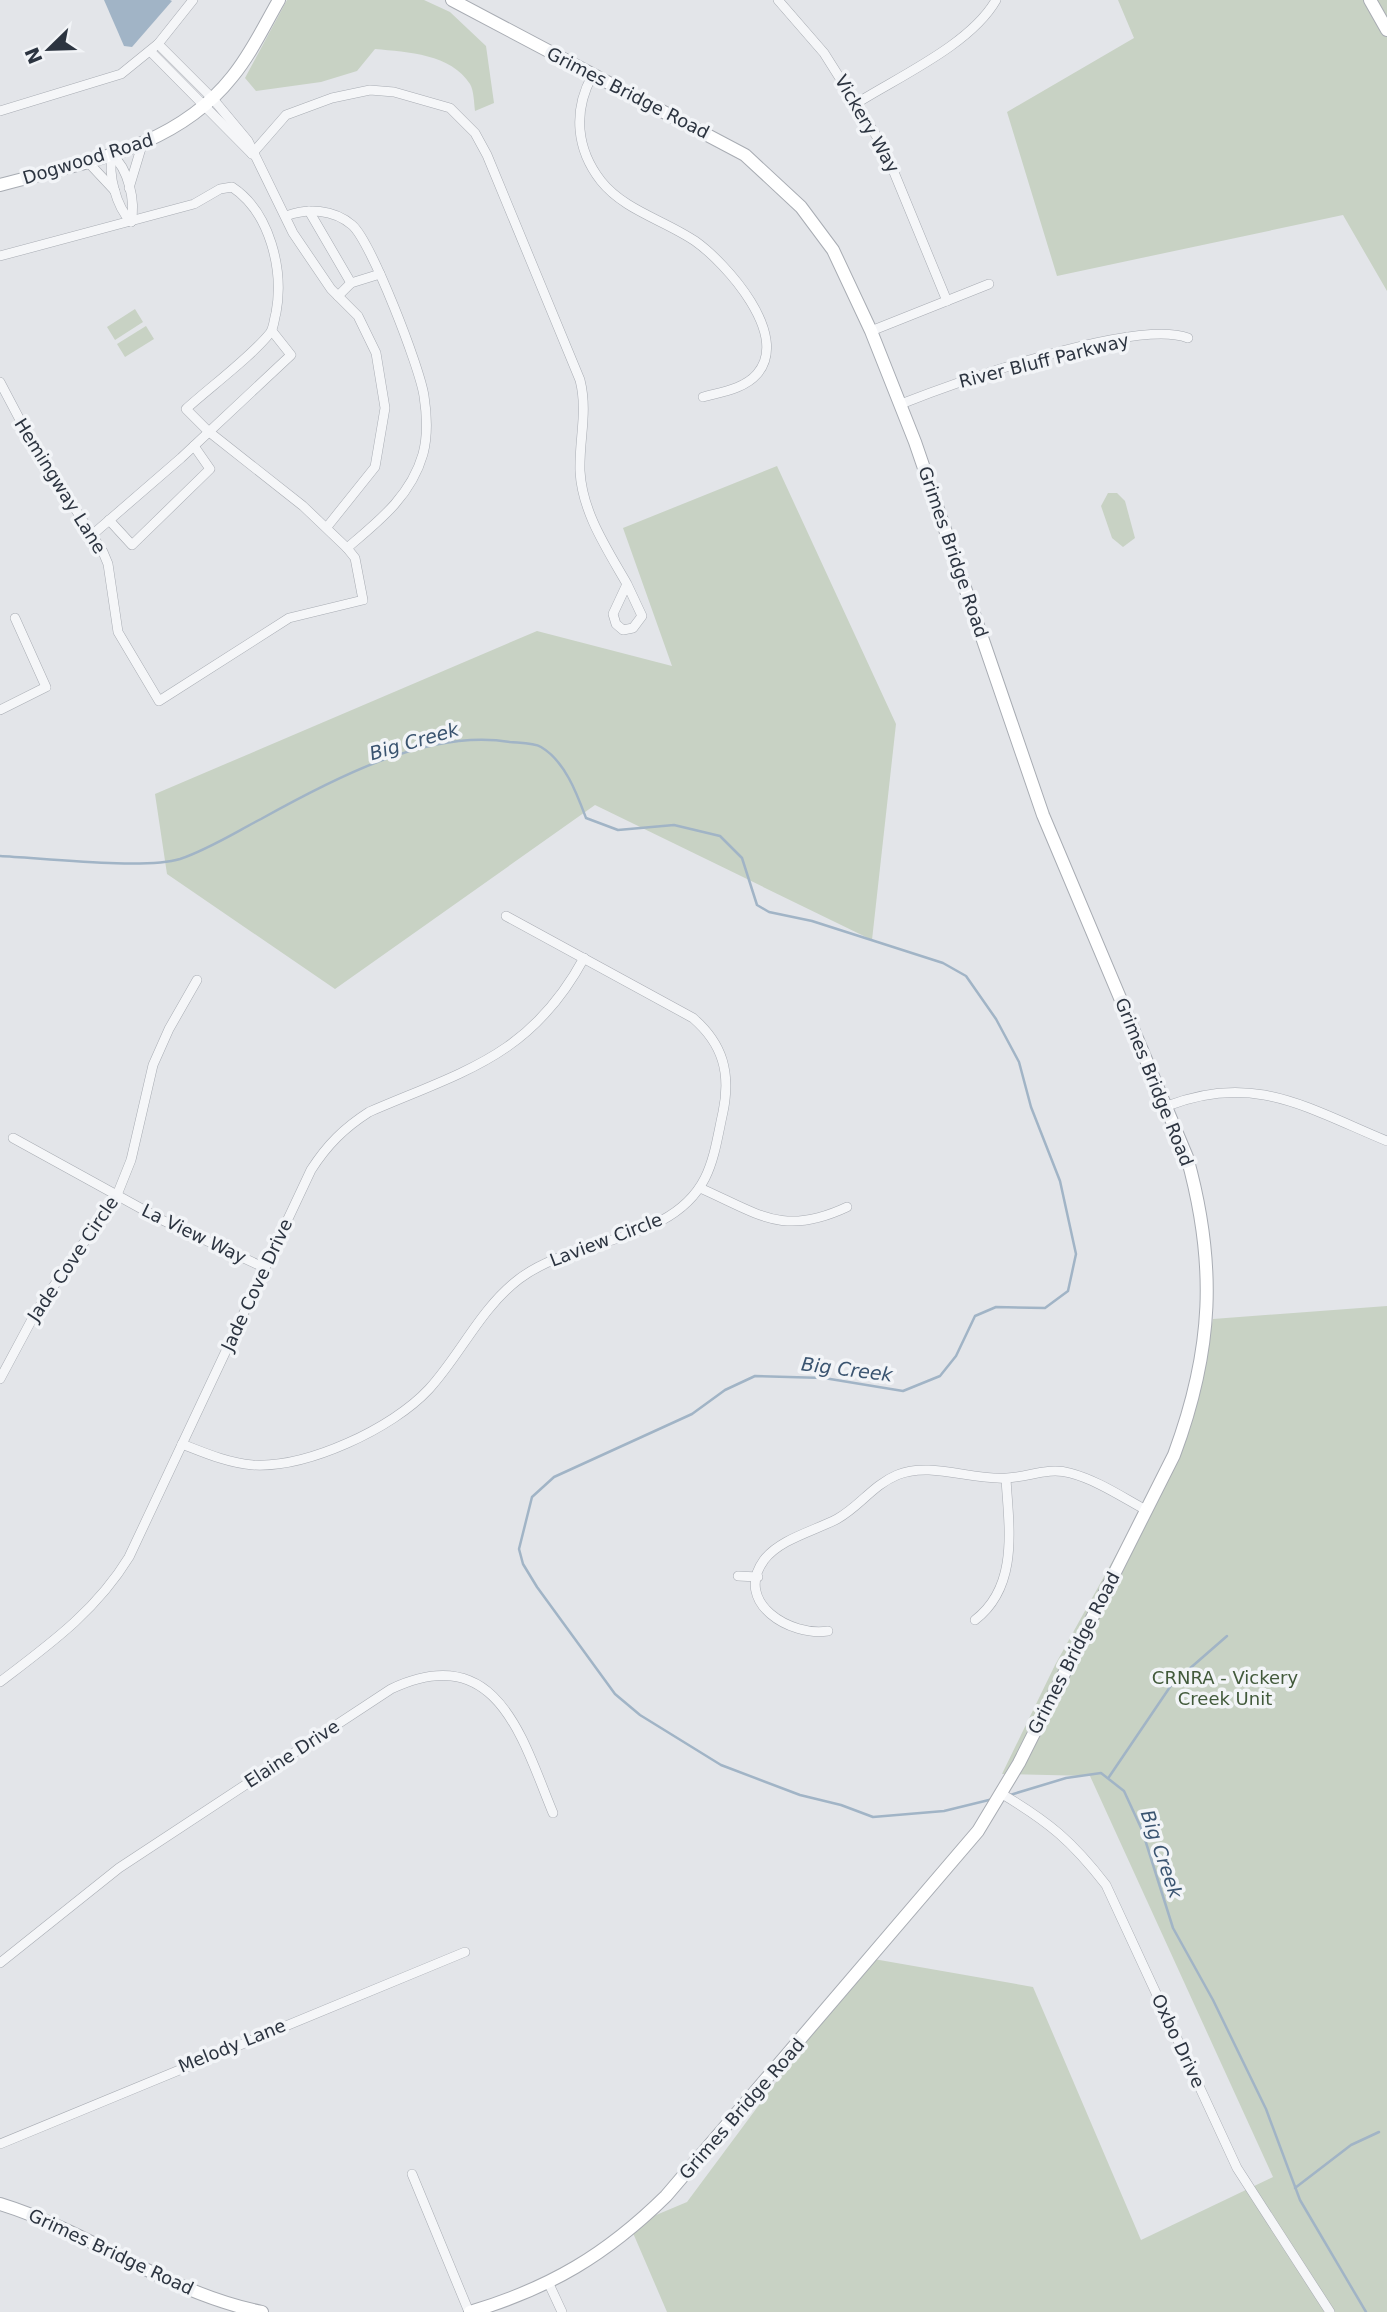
<svg xmlns="http://www.w3.org/2000/svg" width="1387" height="2312" font-family="'DejaVu Sans',sans-serif">
<rect width="100%" height="100%" fill="#e3e5e9"/>
<!-- green -->
<g fill="#c8d2c4">
<path d="M 287,0 L 424,0 L 450,12 L 486,46 L 494,103 L 475,111 C 474,103 474,91 470,84 C 451,54 408,52 375,49 L 357,71 L 321,82 L 256,91 L 245,78 Z"/>
<path d="M 1118,0 L 1387,0 L 1387,291 L 1343,215 L 1057,276 L 1007,112 L 1134,38 Z"/>
<path d="M 135,309 L 143,322 L 115,340 L 107,327 Z"/>
<path d="M 146,326 L 154,339 L 125,357 L 117,344 Z"/>
<path d="M 777,466 L 896,724 L 872,940 L 595,805 L 335,989 L 167,874 L 155,794 L 537,631 L 672,666 L 623,528 Z"/>
<path d="M 1108,493 L 1117,493 L 1125,501 L 1135,538 L 1123,547 L 1112,538 L 1101,506 Z"/>
<path d="M 1387,1306 L 1387,2312 L 667,2312 L 630,2226 L 687,2202 L 868,1958 L 1033,1987 L 1141,2240 L 1273,2177 L 1090,1776 L 1002,1774 L 1055,1665 L 1194,1414 L 1213,1319 Z"/>
</g>
<!-- water -->
<path fill="#a1b4c6" d="M 104,0 L 170,0 L 172,1 L 132,47 L 124,46 Z"/>
<g fill="none" stroke-linecap="round" stroke-linejoin="round">
<!-- stream -->
<g stroke="#a1b4c6" stroke-width="2.5">
<path d="M 0,856 C 42,858 144,870 180,859 C 209,849 234,833 261,819 C 331,780 428,728 510,742 C 519,743 534,743 541,747 C 565,761 577,794 586,818 L 618,830 L 674,825 L 720,836 L 742,858 L 757,905 L 769,912 L 812,921 L 943,963 L 966,976 L 996,1019 L 1019,1062 L 1031,1107 L 1060,1181 L 1076,1254 L 1068,1291 L 1045,1308 L 996,1307 L 975,1316 L 956,1356 L 940,1376 L 903,1391 L 824,1378 L 755,1376 L 725,1390 L 692,1414 L 554,1477 L 532,1497 L 519,1549 L 523,1564 L 537,1587 L 615,1694 L 640,1715 L 721,1765 L 800,1795 L 841,1805 L 873,1817 L 944,1811 L 993,1799"/>
<path d="M 1109,1777 L 1172,1684 L 1227,1636"/>
<path d="M 1010,1795 L 1066,1778 L 1101,1773 L 1124,1791 L 1142,1830 L 1173,1928 L 1213,2000 L 1266,2109 L 1300,2200 L 1366,2312"/>
<path d="M 1295,2188 L 1351,2145 L 1379,2132"/>
</g>
<defs>
<g id="street">
<path d="M 778,0 L 824,53 L 884,148 L 947,301"/>
<path d="M 158,44 L 213,99 L 248,141 L 293,233 L 331,289 L 358,316 L 376,353 L 385,408 L 375,467 L 327,527"/>
<path d="M 151,52 L 252,154"/>
<path d="M 592,76 C 573,111 576,149 601,181 C 624,210 664,220 695,241 C 726,263 791,335 757,374 C 744,389 721,392 703,397"/>
<path d="M 857,103 C 900,76 971,44 996,0"/>
<path d="M 0,111 L 121,74 L 158,44 L 193,0"/>
<path d="M 252,154 L 286,115 L 332,98 L 370,90 L 394,92 L 450,108 L 475,133 L 487,155 L 580,380 C 588,412 579,439 580,471 C 582,512 607,549 627,584 L 613,614 L 616,624 L 623,630 L 633,628 L 642,616 L 627,584"/>
<path d="M 112,155 C 128,168 136,201 131,222"/>
<path d="M 112,155 C 108,175 116,206 131,222"/>
<path d="M 87,161 L 115,191"/>
<path d="M 129,188 L 142,145"/>
<path d="M 309,211 L 351,283"/>
<path d="M 286,216 C 308,208 333,209 352,225 C 371,241 420,368 424,396 C 427,415 428,435 423,454 C 411,496 379,521 347,548"/>
<path d="M 0,256 L 194,204 L 220,189 L 232,187 C 270,212 284,270 276,313 C 274,319 274,328 270,333 C 252,356 209,388 186,409 L 208,431 L 303,506 L 347,548 L 355,558 L 363,600 L 289,618 L 159,701 L 118,632 L 108,564 L 103,552 L 29,437 L 0,382"/>
<path d="M 338,296 L 351,283 L 380,274"/>
<path d="M 871,331 L 989,284"/>
<path d="M 901,404 C 957,382 1136,318 1188,338"/>
<path d="M 109,520 L 132,545 L 210,469 L 194,446"/>
<path d="M 92,535 L 181,458 L 291,355 L 272,331"/>
<path d="M 0,710 L 46,687 L 15,618"/>
<path d="M 1167,1106 C 1254,1072 1307,1108 1387,1141"/>
<path d="M 13,1138 L 162,1220 L 265,1268"/>
<path d="M 700,1188 C 759,1214 783,1237 847,1207"/>
<path d="M 0,1379 L 37,1310 L 117,1195 L 131,1160 L 153,1065 L 169,1029 L 197,980"/>
<path d="M 182,1444 C 205,1453 228,1463 253,1465 C 307,1468 392,1429 429,1389 C 461,1354 480,1309 519,1279 C 574,1237 672,1244 705,1178 C 715,1158 718,1134 723,1112 C 731,1073 723,1044 693,1018 L 506,916"/>
<path d="M 738,1576 L 758,1577"/>
<path d="M 975,1620 C 1019,1586 1009,1528 1006,1479"/>
<path d="M 828,1631 C 791,1637 733,1603 764,1560 C 780,1539 814,1531 837,1519 C 859,1507 873,1485 897,1475 C 931,1461 972,1481 1007,1478 C 1029,1477 1048,1467 1070,1473 C 1097,1480 1122,1497 1146,1510"/>
<path d="M 0,1682 C 50,1644 96,1611 129,1557 L 311,1170 C 327,1145 344,1128 369,1112 C 464,1071 531,1056 584,958"/>
<path d="M 1002,1794 C 1049,1822 1072,1841 1106,1885 L 1237,2168 L 1330,2312"/>
<path d="M 0,1963 L 119,1868 L 391,1689 C 497,1639 522,1738 553,1813"/>
<path d="M 0,2144 L 465,1952"/>
<path d="M 412,2174 L 469,2312"/>
<path d="M 549,2284 L 562,2312"/>
</g>
<g id="secondary">
<path d="M 452,0 L 745,155 L 801,207 L 833,250 L 871,331 L 915,442 L 1043,815 L 1187,1157 C 1217,1265 1213,1350 1174,1455 L 1019,1763 L 978,1831 L 666,2196 C 606,2255 550,2288 470,2312"/>
<path d="M 1370,0 L 1387,30"/>
<path d="M 0,185 C 84,162 175,149 232,77 C 251,54 264,26 279,0"/>
<path d="M 0,2204 C 91,2232 167,2293 262,2312"/>
</g>
</defs>
<!-- street casing -->
<use href="#street" stroke="#a8acb3" stroke-width="10"/>
<!-- secondary casing -->
<use href="#secondary" stroke="#a8acb3" stroke-width="14"/>
<!-- street -->
<use href="#street" stroke="#f5f6f8" stroke-width="9"/>
<!-- secondary -->
<use href="#secondary" stroke="#fff" stroke-width="12"/>
</g>
<g text-anchor="middle" stroke-width="7" stroke-linejoin="round" paint-order="stroke">
<!-- street labels -->
<g font-size="18" fill="#2c3440" stroke="#f2f4f7">
<text transform="translate(628 93) rotate(27)" y="6">Grimes Bridge Road</text>
<text transform="translate(867 124) rotate(60)" y="6">Vickery Way</text>
<text transform="translate(88 159) rotate(-17)" y="6">Dogwood Road</text>
<text transform="translate(1044 361) rotate(-14)" y="6">River Bluff Parkway</text>
<text transform="translate(60 486) rotate(58)" y="6">Hemingway Lane</text>
<text transform="translate(953 552) rotate(71)" y="6">Grimes Bridge Road</text>
<text transform="translate(1154 1082) rotate(68)" y="6">Grimes Bridge Road</text>
<text transform="translate(194 1234) rotate(26)" y="6">La View Way</text>
<text transform="translate(606 1240) rotate(-21)" y="6">Laview Circle</text>
<text transform="translate(73 1259) rotate(-56)" y="6">Jade Cove Circle</text>
<text transform="translate(257 1285) rotate(-65)" y="6">Jade Cove Drive</text>
<text transform="translate(1074 1653) rotate(-63)" y="6">Grimes Bridge Road</text>
<text transform="translate(292 1754) rotate(-33)" y="6">Elaine Drive</text>
<text transform="translate(1178 2041) rotate(65)" y="6">Oxbo Drive</text>
<text transform="translate(232 2046) rotate(-22)" y="6">Melody Lane</text>
<text transform="translate(742 2109) rotate(-49)" y="6">Grimes Bridge Road</text>
<text transform="translate(111 2252) rotate(25)" y="6">Grimes Bridge Road</text>
</g>
<!-- park labels -->
<g font-size="18" fill="#425a3b" stroke="#f2f4f7">
<text x="1225" y="1684">CRNRA - Vickery<tspan x="1225" dy="21">Creek Unit</tspan></text>
</g>
<!-- water labels -->
<g font-size="19" font-style="italic" fill="#3a5470" stroke="#f2f4f7">
<text transform="translate(414 741) rotate(-16)" y="7">Big Creek</text>
<text transform="translate(847 1369) rotate(7)" y="7">Big Creek</text>
<text transform="translate(1162 1854) rotate(71)" y="7">Big Creek</text>
</g>
</g>
<!-- north arrow -->
<g transform="translate(49 49) rotate(247)" stroke="#f2f4f7" stroke-width="5" paint-order="stroke">
<path d="M0-5L12 26L0 18L-12 26Z" fill="#2c3440"/>
<text y="-10" font-size="19" font-weight="bold" text-anchor="middle" fill="#2c3440">N</text>
</g>
</svg>
